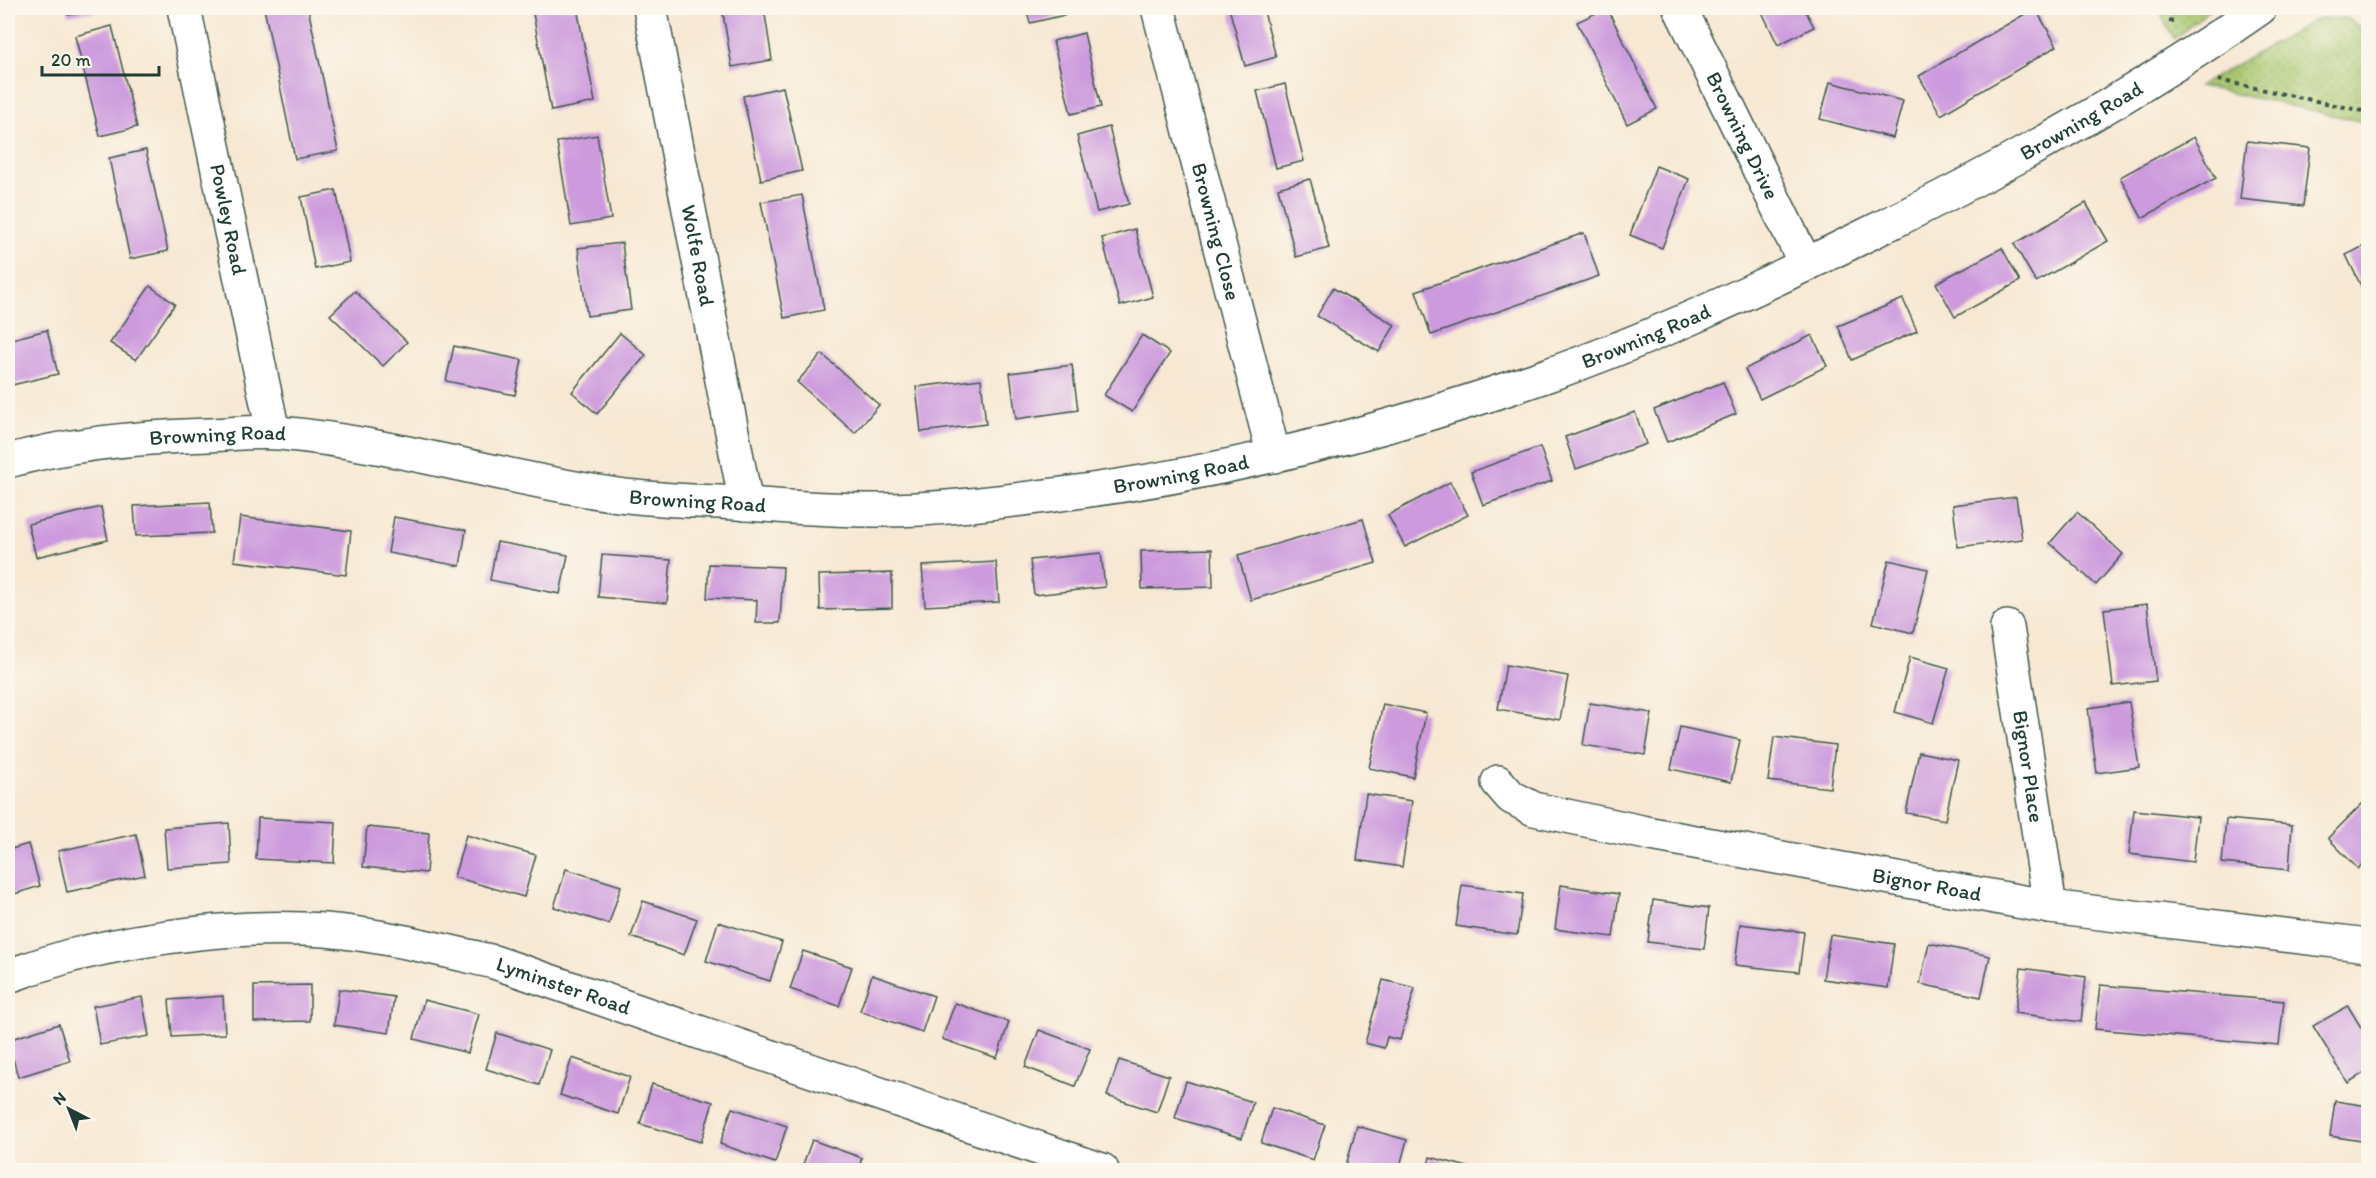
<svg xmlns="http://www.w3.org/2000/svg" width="2376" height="1178" font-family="Itim,sans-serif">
<defs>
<pattern id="grass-dots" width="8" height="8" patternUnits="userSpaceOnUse" patternTransform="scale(1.5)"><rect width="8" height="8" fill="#a5c46b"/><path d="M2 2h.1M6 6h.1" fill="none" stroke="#86a059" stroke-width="1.8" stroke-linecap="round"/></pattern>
</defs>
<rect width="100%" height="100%" fill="#fbf7ec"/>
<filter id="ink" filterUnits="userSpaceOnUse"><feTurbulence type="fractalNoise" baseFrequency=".0167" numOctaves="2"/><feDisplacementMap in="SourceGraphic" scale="12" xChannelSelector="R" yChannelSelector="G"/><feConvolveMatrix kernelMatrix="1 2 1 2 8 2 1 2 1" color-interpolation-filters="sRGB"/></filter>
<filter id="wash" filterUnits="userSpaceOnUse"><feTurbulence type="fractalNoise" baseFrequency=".008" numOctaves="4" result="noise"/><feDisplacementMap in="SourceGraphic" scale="24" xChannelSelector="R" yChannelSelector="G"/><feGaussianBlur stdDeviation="1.35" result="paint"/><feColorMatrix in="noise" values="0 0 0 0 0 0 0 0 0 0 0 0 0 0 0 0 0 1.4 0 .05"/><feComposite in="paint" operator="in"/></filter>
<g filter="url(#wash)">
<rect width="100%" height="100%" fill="#f7e8d3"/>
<!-- grass -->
<g fill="url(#grass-dots)" stroke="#628050" stroke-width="1.5">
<path d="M 2161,8 L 2212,8 L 2174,39 L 2162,17 Z"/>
<path d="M 2319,18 L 2347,18 L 2368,33 L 2368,123 L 2199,86 Z"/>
</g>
<g id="blocks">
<!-- building -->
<g fill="#cc9add">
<path d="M 67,8 L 105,8 L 105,10 L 68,15 Z"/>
<path d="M 264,8 L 308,8 L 338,151 L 295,159 Z"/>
<path d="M 532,8 L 577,8 L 595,102 L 551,111 Z"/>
<path d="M 722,8 L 764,8 L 772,60 L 732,67 Z"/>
<path d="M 1026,8 L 1068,8 L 1069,14 L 1030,23 Z"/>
<path d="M 1229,8 L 1263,8 L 1276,57 L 1245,66 Z"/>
<path d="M 1607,8 L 1657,109 L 1627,124 L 1577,22 Z"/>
<path d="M 1760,8 L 1804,8 L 1814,27 L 1778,45 Z"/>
<path d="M 2035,8 L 2057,46 L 1941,115 L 1919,76 Z"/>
<path d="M 2087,8 L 2123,8 L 2123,10 L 2087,12 Z"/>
<path d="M 112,26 L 137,127 L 100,136 L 75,36 Z"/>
<path d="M 1084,33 L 1101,107 L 1071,114 L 1053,41 Z"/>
<path d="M 1830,82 L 1903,101 L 1893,138 L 1820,119 Z"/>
<path d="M 1285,84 L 1304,161 L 1276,168 L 1257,91 Z"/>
<path d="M 783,87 L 802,171 L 761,180 L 743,96 Z"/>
<path d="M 1109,127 L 1129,204 L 1097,212 L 1077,136 Z"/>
<path d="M 597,135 L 611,219 L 571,226 L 557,142 Z"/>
<path d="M 2194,137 L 2216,178 L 2142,218 L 2120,177 Z"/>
<path d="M 2247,141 L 2310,148 L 2303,206 L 2240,199 Z"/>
<path d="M 146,150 L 168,251 L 130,259 L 109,158 Z"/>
<path d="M 1656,166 L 1689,179 L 1662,248 L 1630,235 Z"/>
<path d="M 1310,179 L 1329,248 L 1296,257 L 1278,188 Z"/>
<path d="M 336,190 L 350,262 L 315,269 L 301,197 Z"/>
<path d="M 802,195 L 824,310 L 784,318 L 761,202 Z"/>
<path d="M 2086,203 L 2108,241 L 2036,282 L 2014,244 Z"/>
<path d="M 1135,229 L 1153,297 L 1120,306 L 1102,238 Z"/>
<path d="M 1584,233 L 1599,276 L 1431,335 L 1416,291 Z"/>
<path d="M 622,243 L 631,310 L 587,316 L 578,248 Z"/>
<path d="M 2368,244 L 2368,290 L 2364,292 L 2346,255 Z"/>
<path d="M 2002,248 L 2020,281 L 1955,317 L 1936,283 Z"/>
<path d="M 150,286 L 175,304 L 136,360 L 110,343 Z"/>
<path d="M 1333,288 L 1395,325 L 1379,352 L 1317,316 Z"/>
<path d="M 355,291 L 407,342 L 383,366 L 330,315 Z"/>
<path d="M 1903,299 L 1917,331 L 1852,360 L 1838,326 Z"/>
<path d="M 47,330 L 58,374 L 8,386 L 8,340 Z"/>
<path d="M 620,333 L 646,355 L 597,414 L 572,392 Z"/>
<path d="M 1142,335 L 1170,353 L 1132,412 L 1104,395 Z"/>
<path d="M 1812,335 L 1827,366 L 1760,399 L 1745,369 Z"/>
<path d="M 454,346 L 522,360 L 515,395 L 446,381 Z"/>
<path d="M 822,354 L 879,405 L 855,433 L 797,382 Z"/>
<path d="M 1072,365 L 1078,410 L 1016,419 L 1010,373 Z"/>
<path d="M 981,379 L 986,424 L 921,432 L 916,387 Z"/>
<path d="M 1723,382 L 1736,414 L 1667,442 L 1654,410 Z"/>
<path d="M 1635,412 L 1646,444 L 1576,469 L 1565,437 Z"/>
<path d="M 1540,447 L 1552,481 L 1483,505 L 1471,472 Z"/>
<path d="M 1450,482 L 1468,515 L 1405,547 L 1388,515 Z"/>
<path d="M 2016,497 L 2022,539 L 1958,547 L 1953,505 Z"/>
<path d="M 210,502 L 212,533 L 136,536 L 134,506 Z"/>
<path d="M 101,507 L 108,540 L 36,557 L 28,524 Z"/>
<path d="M 2077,512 L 2123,554 L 2096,585 L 2050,543 Z"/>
<path d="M 240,517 L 351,531 L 346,575 L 234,561 Z"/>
<path d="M 394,517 L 466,530 L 460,566 L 388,553 Z"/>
<path d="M 1363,519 L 1376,563 L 1251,600 L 1238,555 Z"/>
<path d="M 497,542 L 568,555 L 560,594 L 490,580 Z"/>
<path d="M 1212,549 L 1213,587 L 1142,589 L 1141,551 Z"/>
<path d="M 1101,553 L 1105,587 L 1034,595 L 1030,560 Z"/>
<path d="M 602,555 L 671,560 L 667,603 L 598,597 Z"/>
<path d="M 1889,560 L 1928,569 L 1913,633 L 1873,623 Z"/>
<path d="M 996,562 L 999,602 L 925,606 L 922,566 Z"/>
<path d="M 709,564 L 783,567 L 780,623 L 756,623 L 757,600 L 707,598 Z"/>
<path d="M 892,573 L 892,608 L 820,610 L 819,575 Z"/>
<path d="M 2147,604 L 2156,681 L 2113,686 L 2104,609 Z"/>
<path d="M 1910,657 L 1949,668 L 1933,723 L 1895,712 Z"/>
<path d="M 1506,665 L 1568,676 L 1560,720 L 1498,709 Z"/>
<path d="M 2129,702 L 2139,767 L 2097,773 L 2088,708 Z"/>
<path d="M 1590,703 L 1652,713 L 1645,755 L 1583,745 Z"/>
<path d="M 1383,704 L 1426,713 L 1413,777 L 1369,768 Z"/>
<path d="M 1680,727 L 1740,740 L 1731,782 L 1671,769 Z"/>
<path d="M 1774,737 L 1835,745 L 1830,788 L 1768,781 Z"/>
<path d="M 1919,752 L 1958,760 L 1945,820 L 1906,813 Z"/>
<path d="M 1366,794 L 1412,801 L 1402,867 L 1357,860 Z"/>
<path d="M 2368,798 L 2368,857 L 2358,869 L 2328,838 Z"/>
<path d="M 2134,810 L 2198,817 L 2193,862 L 2129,854 Z"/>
<path d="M 258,818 L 336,822 L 334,863 L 256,859 Z"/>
<path d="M 2226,819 L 2292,825 L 2289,870 L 2222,863 Z"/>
<path d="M 229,823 L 231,864 L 167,868 L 164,828 Z"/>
<path d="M 367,827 L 429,833 L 426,873 L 363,867 Z"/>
<path d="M 136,834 L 145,875 L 67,892 L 58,851 Z"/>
<path d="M 466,835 L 536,855 L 524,897 L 454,877 Z"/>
<path d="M 28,844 L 40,886 L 8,896 L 8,850 Z"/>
<path d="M 566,869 L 621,886 L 609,924 L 554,907 Z"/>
<path d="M 1462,885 L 1523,894 L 1517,935 L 1456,926 Z"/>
<path d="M 1561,885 L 1619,894 L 1613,937 L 1555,929 Z"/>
<path d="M 1653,900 L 1709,908 L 1704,949 L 1648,942 Z"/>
<path d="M 643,901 L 697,919 L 684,955 L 631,937 Z"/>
<path d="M 718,922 L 782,942 L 770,981 L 706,961 Z"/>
<path d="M 1740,924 L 1804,932 L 1799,972 L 1735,965 Z"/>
<path d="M 1830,935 L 1894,944 L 1888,988 L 1823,979 Z"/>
<path d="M 1929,943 L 1990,956 L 1981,997 L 1920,984 Z"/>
<path d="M 803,951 L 852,967 L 839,1006 L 790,989 Z"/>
<path d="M 2021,968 L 2086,977 L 2081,1022 L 2015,1013 Z"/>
<path d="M 872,975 L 934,996 L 922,1032 L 860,1011 Z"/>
<path d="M 1383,980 L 1415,988 L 1400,1040 L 1387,1037 L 1384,1048 L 1365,1043 Z"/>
<path d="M 310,985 L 310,1021 L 254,1022 L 254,986 Z"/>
<path d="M 2100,985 L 2284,1001 L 2279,1045 L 2095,1029 Z"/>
<path d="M 339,989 L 394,997 L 389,1033 L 334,1025 Z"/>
<path d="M 223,996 L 225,1034 L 172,1037 L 169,1000 Z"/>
<path d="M 142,997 L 149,1036 L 100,1045 L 93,1006 Z"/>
<path d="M 424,1000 L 479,1014 L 468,1053 L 414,1039 Z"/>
<path d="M 955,1003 L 1009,1022 L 997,1058 L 942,1039 Z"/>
<path d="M 2348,1006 L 2368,1039 L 2368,1070 L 2348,1083 L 2313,1026 Z"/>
<path d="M 59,1024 L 70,1061 L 18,1077 L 8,1040 Z"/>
<path d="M 1039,1030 L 1090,1049 L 1075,1086 L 1025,1067 Z"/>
<path d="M 497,1033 L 550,1050 L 539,1085 L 486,1069 Z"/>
<path d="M 572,1058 L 630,1077 L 618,1114 L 560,1095 Z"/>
<path d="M 1119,1060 L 1169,1076 L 1157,1112 L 1107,1096 Z"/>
<path d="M 1186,1081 L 1253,1102 L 1242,1138 L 1175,1118 Z"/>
<path d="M 652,1084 L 713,1102 L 701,1142 L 640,1124 Z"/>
<path d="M 2335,1101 L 2368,1106 L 2368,1142 L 2330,1136 Z"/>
<path d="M 732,1108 L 787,1126 L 775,1163 L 720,1144 Z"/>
<path d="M 1272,1108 L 1325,1125 L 1313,1160 L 1261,1143 Z"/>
<path d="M 1357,1126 L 1407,1140 L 1399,1170 L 1345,1169 Z"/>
<path d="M 812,1140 L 862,1158 L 857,1170 L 801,1170 Z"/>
<path d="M 1430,1157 L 1479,1170 L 1427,1170 Z"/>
</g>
</g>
</g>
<g filter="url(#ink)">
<use href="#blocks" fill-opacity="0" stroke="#3f574c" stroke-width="1.5"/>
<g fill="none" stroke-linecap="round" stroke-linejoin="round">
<defs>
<g id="street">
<path id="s1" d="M 184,8 L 273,432"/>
<path id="s2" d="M 650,8 L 746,504"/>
<path id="s3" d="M 1158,8 L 1274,456"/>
<path id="s4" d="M 1680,8 L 1806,265"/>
<path id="s5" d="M 8,461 C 72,443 140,437 208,435 C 231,434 255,431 279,433 C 393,443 505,479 618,495 C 657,500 698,501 737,503 C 784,507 832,510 880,510 C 943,510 1007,501 1069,493 C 1230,472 1389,430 1542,377 C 1649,340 1757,289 1858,239 C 1998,171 2133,97 2260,8"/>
<path id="s6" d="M 2007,627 L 2050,907"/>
<path id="s7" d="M 1498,782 L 1511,797 L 1534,809 L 1651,834 L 2050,907 L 2368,945"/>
<path id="s8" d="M 8,976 C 29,969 51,961 73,955 C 152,936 243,924 325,930 C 383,935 438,949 494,962 L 1102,1170"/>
</g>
</defs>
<!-- street casing -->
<use href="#street" stroke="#3f574c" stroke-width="36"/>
<!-- path -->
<g stroke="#3f574c" stroke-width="4" stroke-dasharray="4.5 4.5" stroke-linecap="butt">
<path d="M 2171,23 L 2171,8"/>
<path d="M 2218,80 L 2363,111 L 2368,114"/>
</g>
<!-- street -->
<use href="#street" stroke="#fff" stroke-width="33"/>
</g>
</g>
<g text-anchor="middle" stroke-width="5" stroke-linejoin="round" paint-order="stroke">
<!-- street labels -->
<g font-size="21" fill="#1f3d34" stroke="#fbf7ec">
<text dy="7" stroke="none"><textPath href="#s5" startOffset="2156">Browning Road</textPath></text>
<text dy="7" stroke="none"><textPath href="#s4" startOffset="142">Browning Drive</textPath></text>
<text dy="7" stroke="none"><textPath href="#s1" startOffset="216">Powley Road</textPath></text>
<text dy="7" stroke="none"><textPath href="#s3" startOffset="231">Browning Close</textPath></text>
<text dy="7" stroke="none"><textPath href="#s2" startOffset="252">Wolfe Road</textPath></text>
<text dy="7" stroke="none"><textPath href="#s5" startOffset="1670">Browning Road</textPath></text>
<text dy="7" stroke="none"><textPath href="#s5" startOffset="212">Browning Road</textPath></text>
<text dy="7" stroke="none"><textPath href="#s5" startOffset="1184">Browning Road</textPath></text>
<text dy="7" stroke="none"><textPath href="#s5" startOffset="698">Browning Road</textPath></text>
<text dy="7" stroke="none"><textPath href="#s6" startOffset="141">Bignor Place</textPath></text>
<text dy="7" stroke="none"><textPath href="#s7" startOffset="446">Bignor Road</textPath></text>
<text dy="7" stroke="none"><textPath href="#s8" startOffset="568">Lyminster Road</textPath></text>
</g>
</g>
<!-- margin -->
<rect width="2376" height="1178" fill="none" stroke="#fbf7ec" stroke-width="30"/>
<!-- north arrow -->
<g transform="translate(69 1109) rotate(318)" stroke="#fbf7ec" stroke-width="4.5" paint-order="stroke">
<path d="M0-4.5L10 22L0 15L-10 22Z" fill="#1f3d34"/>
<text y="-9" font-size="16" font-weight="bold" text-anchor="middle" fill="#1f3d34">N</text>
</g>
<!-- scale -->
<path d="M42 66v9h117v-9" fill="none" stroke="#1f3d34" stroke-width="3"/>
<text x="51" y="66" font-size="18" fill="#1f3d34" stroke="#fbf7ec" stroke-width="4.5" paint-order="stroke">20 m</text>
</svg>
